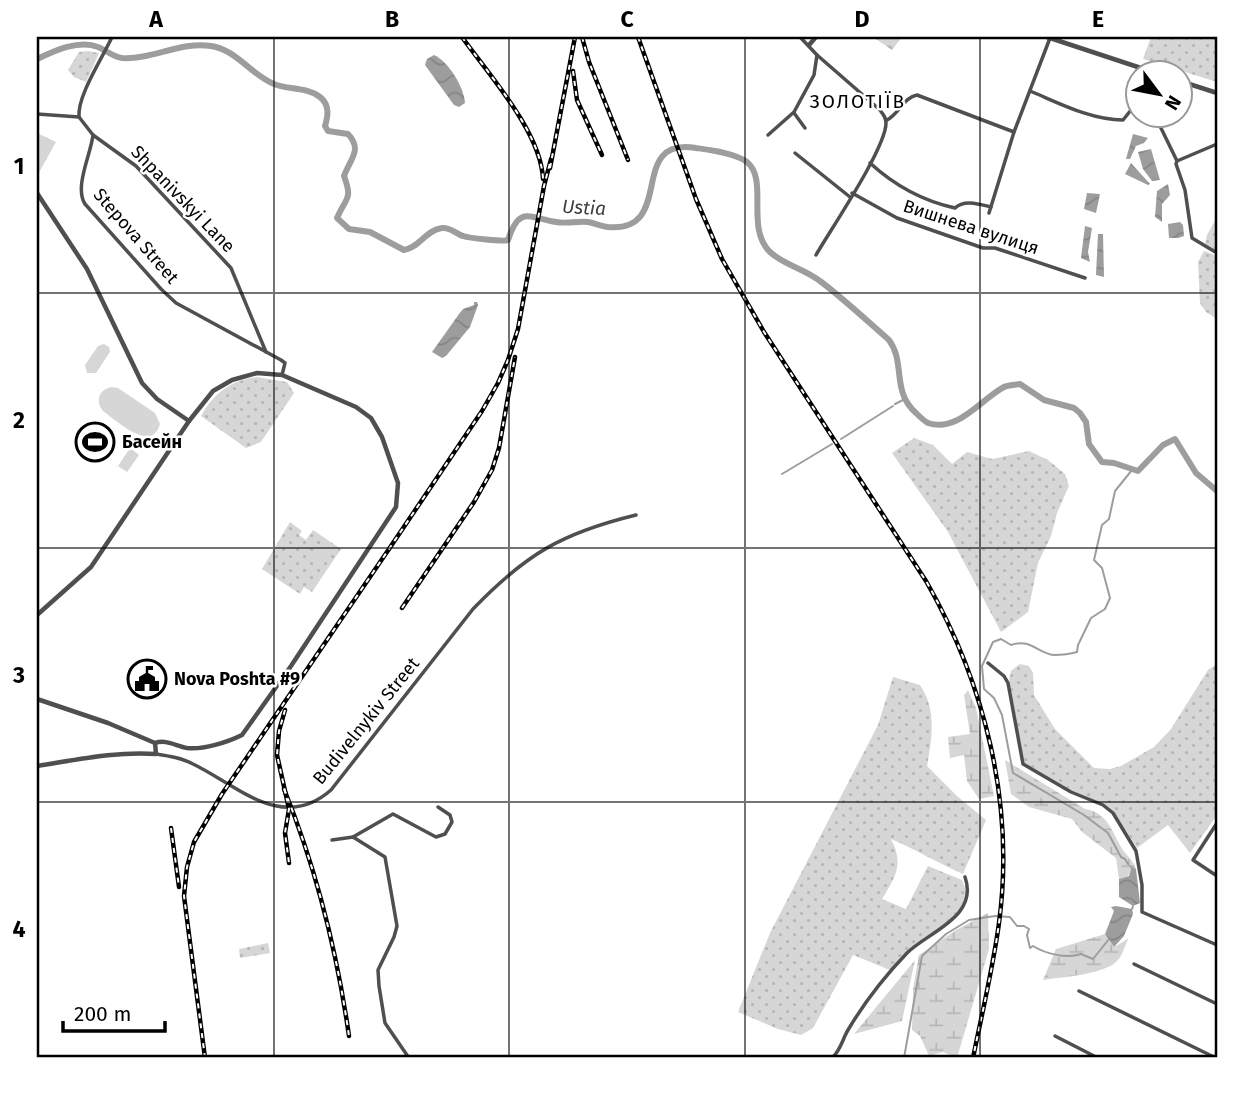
<svg xmlns="http://www.w3.org/2000/svg" width="1254" height="1095" font-family="'Fira Sans',sans-serif">
<defs>
<pattern id="green-dots" width="8" height="8" patternUnits="userSpaceOnUse" patternTransform="scale(1.75)"><rect width="8" height="8" fill="#d6d6d6"/><path d="M2 2h.1M6 6h.1" fill="none" stroke="#b6b6b6" stroke-width="1.8" stroke-linecap="round"/></pattern>
<pattern id="wetland-marsh" width="20" height="14" patternUnits="userSpaceOnUse" patternTransform="scale(1.75)"><rect width="20" height="14" fill="#d6d6d6"/><path d="M1 5h8M5 5V1M11 12h8M15 12V8" fill="none" stroke="#b6b6b6"/></pattern>
<pattern id="cemetery-stones" width="16" height="16" patternUnits="userSpaceOnUse" patternTransform="scale(1.75)"><rect width="16" height="16" fill="#d6d6d6"/><path d="M2 7V4a2 2 0 0 1 4 0v3zM10 15v-3a2 2 0 0 1 4 0v3z" fill="#b6b6b6"/></pattern>
<pattern id="water-waves" width="16" height="10" patternUnits="userSpaceOnUse" patternTransform="scale(1.75)"><rect width="16" height="10" fill="#9d9d9d"/><path d="M0 5q4-4 8 0t8 0" fill="none" stroke="#858585"/></pattern>
</defs>
<rect width="100%" height="100%" fill="#fff"/>
<!-- green -->
<g fill="url(#green-dots)">
<path d="M 1151,37 L 1217,37 L 1217,82 L 1143,59 Z"/>
<path d="M 88,51 L 99,53 L 86,82 L 74,77 L 68,70 L 79,52 Z"/>
<path d="M 1217,217 L 1217,251 L 1205,244 L 1207,235 Z"/>
<path d="M 1204,251 L 1217,256 L 1217,319 L 1206,312 L 1200,303 L 1198,262 Z"/>
<path d="M 257,377 L 287,382 L 294,393 L 261,442 L 246,448 L 201,416 C 213,394 231,380 257,377 Z"/>
<path d="M 914,438 L 933,445 L 952,464 L 967,452 L 992,459 L 1029,451 L 1048,460 L 1065,474 L 1069,486 L 1057,513 L 1051,536 L 1038,563 L 1028,612 L 1001,632 L 948,532 L 892,453 Z"/>
<path d="M 290,522 L 302,531 L 299,535 L 306,540 L 313,530 L 341,549 L 312,592 L 304,587 L 300,594 L 262,569 Z"/>
<path d="M 1020,664 L 1029,666 L 1033,673 L 1034,695 L 1055,729 L 1094,768 L 1110,769 L 1121,766 L 1154,747 L 1171,729 L 1208,670 L 1217,664 L 1217,815 L 1190,853 L 1168,825 L 1137,848 L 1114,812 L 1104,804 L 1071,790 L 1024,763 L 1009,680 L 1011,671 Z"/>
<path d="M 893,677 L 920,685 C 937,710 932,738 927,766 L 957,796 L 986,820 L 963,874 C 938,863 915,849 891,839 C 904,864 896,876 882,899 L 906,909 L 928,866 L 962,880 C 979,912 926,933 909,949 C 902,955 896,963 890,970 L 853,955 L 813,1028 L 801,1035 L 778,1029 L 738,1012 L 770,933 L 878,725 Z"/>
<path d="M 268,943 L 270,953 L 240,958 L 239,949 Z"/>
</g>
<!-- wetland -->
<g fill="url(#wetland-marsh)">
<path d="M 968,690 L 976,708 L 994,796 L 979,799 L 967,781 L 964,755 L 950,758 L 948,737 L 970,734 L 964,695 Z"/>
<path d="M 1005,760 L 1085,809 C 1108,812 1112,833 1123,850 C 1128,857 1133,860 1136,869 L 1129,865 L 1131,869 L 1128,876 L 1119,879 L 1116,858 L 1082,832 L 1072,819 L 1029,807 L 1011,794 Z"/>
<path d="M 988,913 L 989,949 L 957,1058 L 943,1052 L 929,1056 L 920,1036 L 912,1030 L 913,989 L 919,955 L 956,930 Z"/>
<path d="M 1105,934 L 1114,947 L 1128,939 C 1124,948 1122,957 1115,963 C 1099,975 1062,977 1043,980 L 1056,949 Z"/>
<path d="M 915,960 L 902,1021 L 854,1034 Z"/>
</g>
<!-- cemetery -->
<g fill="url(#cemetery-stones)">
<path d="M 873,37 L 902,37 L 892,50 Z"/>
<path d="M 37,133 L 56,142 L 37,176 Z"/>
</g>
<!-- pitch -->
<g fill="#d6d6d6">
<path d="M 104,344 L 109,347 L 110,352 L 96,373 L 87,373 L 85,365 L 98,346 Z"/>
<path d="M 112,387 L 118,388 L 155,413 L 160,424 C 152,454 117,421 103,411 C 95,401 99,389 112,387 Z"/>
<path d="M 130,448 L 139,455 L 127,472 L 118,466 Z"/>
<path d="M 323,544 L 332,548 L 333,551 L 322,564 L 315,559 Z"/>
</g>
<!-- water -->
<g fill="url(#water-waves)">
<path d="M 434,55 C 448,61 464,87 465,103 L 459,107 L 454,105 L 425,65 L 427,59 Z"/>
<path d="M 1133,134 L 1148,138 L 1144,143 L 1136,146 L 1130,159 L 1126,159 Z"/>
<path d="M 1151,149 L 1160,180 L 1152,181 L 1143,169 L 1138,152 Z"/>
<path d="M 1131,163 L 1150,184 L 1148,185 L 1125,174 Z"/>
<path d="M 1168,184 L 1170,195 L 1162,204 L 1162,222 L 1155,217 L 1157,191 Z"/>
<path d="M 1087,193 L 1100,194 L 1096,213 L 1084,209 Z"/>
<path d="M 1180,222 L 1183,225 L 1184,236 L 1178,238 L 1169,238 L 1168,224 Z"/>
<path d="M 1085,226 L 1092,228 L 1088,252 L 1090,262 L 1081,258 Z"/>
<path d="M 1098,234 L 1103,234 L 1104,277 L 1096,275 Z"/>
<path d="M 474,302 L 477,302 L 478,305 L 470,327 L 446,356 L 442,358 L 432,352 L 459,314 L 463,309 L 474,305 Z"/>
<path d="M 1128,864 L 1136,869 L 1140,903 L 1133,906 L 1119,897 L 1119,879 L 1129,876 L 1131,869 Z"/>
<path d="M 1116,906 L 1132,909 L 1133,914 L 1124,936 L 1114,947 L 1105,934 L 1114,911 L 1111,907 Z"/>
</g>
<g fill="none" stroke-linecap="round" stroke-linejoin="round">
<!-- stream -->
<g stroke="#9d9d9d" stroke-width="2">
<path d="M 895,404 L 905,399"/>
<path d="M 841,439 L 893,406"/>
<path d="M 782,474 L 832,444"/>
<path d="M 1128,864 L 1125,859 L 1121,857 L 1108,833 L 1084,815 L 1013,773 L 1002,715 L 994,698 L 984,689 L 982,666 L 993,642 L 1001,639 L 1011,645 C 1031,638 1037,653 1054,655 C 1061,655 1070,654 1077,652 L 1078,645 L 1091,618 L 1105,609 L 1110,598 L 1102,568 L 1094,560 L 1102,525 L 1109,519 L 1115,491 L 1132,470"/>
<path d="M 1132,909 L 1133,906"/>
<path d="M 904,1058 L 922,956 L 946,934 L 969,920 L 995,916 L 1010,917 L 1017,926 L 1024,926 L 1029,929 L 1027,935 L 1030,948 L 1033,946 C 1046,954 1067,959 1081,954 L 1093,959 L 1109,939"/>
</g>
<!-- river -->
<path stroke="#9d9d9d" stroke-width="6" d="M 37,59 C 54,51 79,39 98,47 C 106,50 113,57 122,58 C 152,60 181,41 211,46 C 237,50 251,75 274,84 C 289,90 307,87 320,97 C 330,105 328,116 325,126 L 328,131 L 348,134 C 363,150 350,159 344,176 C 353,200 346,197 337,218 L 349,229 L 370,232 L 404,250 C 419,248 426,230 442,228 C 451,227 456,234 463,236 C 469,238 504,242 508,240 C 519,206 528,217 556,222 C 566,224 577,221 588,222 C 594,223 601,226 608,227 C 677,233 626,136 696,148 C 710,150 735,153 747,162 C 769,180 745,228 770,252 C 784,265 805,269 820,281 C 844,299 866,320 889,340 C 906,363 891,391 916,413 C 919,416 924,421 928,423 C 958,433 981,399 1004,387 C 1008,385 1014,385 1020,384 L 1044,400 L 1074,408 L 1080,413 L 1086,422 L 1089,444 L 1102,462 L 1114,463 L 1138,471 L 1163,445 L 1175,439 L 1196,473 L 1217,491"/>
<!-- minor -->
<g stroke="#4f4f4f" stroke-width="3.5">
<path d="M 800,37 L 817,55 L 879,109 C 883,114 886,117 886,123 C 886,148 831,229 816,255"/>
<path d="M 1030,91 C 1059,103 1091,120 1123,120 L 1135,105 L 1134,91 L 1138,67"/>
<path d="M 794,113 L 805,128"/>
<path d="M 37,114 L 79,117"/>
<path d="M 1149,116 L 1160,126 L 1177,161 L 1176,164 L 1185,190 L 1192,238 L 1217,253"/>
<path d="M 79,117 L 93,135 L 136,166 L 231,268 L 266,352"/>
<path d="M 79,117 C 77,96 103,57 112,37"/>
<path d="M 887,120 C 899,114 904,97 917,95 L 1014,132"/>
<path d="M 93,135 C 91,154 74,187 85,204 L 161,289 L 176,303 L 281,360 L 285,363 L 282,375"/>
<path d="M 768,135 L 794,112 L 814,75 L 817,55"/>
<path d="M 795,153 L 850,197"/>
<path d="M 1177,161 L 1217,144"/>
<path d="M 870,163 C 894,185 923,201 955,208 C 964,199 979,204 991,207"/>
<path d="M 852,193 L 897,218 L 983,248 L 995,248 L 1085,278"/>
<path d="M 989,213 L 1014,132 L 1050,38"/>
<path d="M 988,663 L 1004,676 L 1008,683 L 1023,764 L 1071,792 L 1103,805 L 1113,813 L 1136,851 L 1142,885 L 1142,912 L 1217,945"/>
<path d="M 156,754 C 169,756 182,758 193,764 C 237,785 282,833 331,790 L 473,609 C 526,554 562,533 636,515"/>
<path d="M 1217,823 L 1193,860 L 1217,876"/>
<path d="M 353,837 L 393,814 L 436,837 L 445,834 L 452,822 L 450,815 L 438,807"/>
<path d="M 332,840 L 353,837 L 385,857 L 397,926 L 394,937 L 378,970 L 379,986 L 385,1023 L 409,1058"/>
<path d="M 1134,964 L 1217,1004"/>
<path d="M 1079,991 L 1216,1058"/>
<path d="M 1055,1036 L 1098,1058"/>
<path d="M 832,1058 C 841,1050 842,1040 848,1030 C 864,1003 885,976 907,953 C 928,932 979,917 965,877"/>
</g>
<!-- tertiary -->
<g stroke="#4f4f4f" stroke-width="4.5">
<path d="M 1047,37 L 1159,74"/>
<path d="M 809,45 L 816,37"/>
<path d="M 1180,81 L 1217,93"/>
<path d="M 37,193 L 87,269 L 142,383 L 157,399 L 189,421"/>
<path d="M 37,615 L 91,567 L 189,421 L 213,391 L 232,380 L 257,373 L 282,375 L 356,407 L 371,418 L 382,437 L 398,483 L 396,507 L 291,666 L 242,735 C 228,742 203,750 187,748 C 176,746 166,739 155,743"/>
<path d="M 37,699 L 108,723 L 155,743"/>
<path d="M 37,766 C 76,760 116,751 156,754 L 155,743"/>
</g>
<defs>
<g id="rail">
<path d="M 462,37 C 489,75 541,132 543,179"/>
<path d="M 582,37 L 589,62 L 628,160"/>
<path d="M 638,37 L 696,199 L 722,259 L 764,332 L 926,581 C 985,684 1015,804 999,923 C 993,968 982,1013 973,1058"/>
<path d="M 573,71 L 577,100 L 602,155"/>
<path d="M 550,168 L 575,37"/>
<path d="M 402,608 L 474,502 L 492,470 L 499,448 L 515,357"/>
<path d="M 285,710 L 279,731 L 277,755 L 289,809 L 285,833 L 289,863"/>
<path d="M 284,789 C 316,868 337,952 349,1036"/>
<path d="M 171,828 L 179,887"/>
<path d="M 205,1058 L 184,896 L 187,867 L 194,842 L 222,794 L 389,549 L 482,411 L 498,383 L 508,360 L 518,329 L 544,186 L 551,159"/>
</g>
</defs>
<!-- rail casing -->
<use href="#rail" stroke="#000" stroke-width="4.5"/>
<!-- rail -->
<use href="#rail" stroke="#fff" stroke-width="2" stroke-dasharray="5" stroke-linecap="butt"/>
</g>
<!-- grid -->
<path fill="none" stroke="#000" stroke-width="2" stroke-opacity="0.55" d="M 274,37 L 274,1058M 509,37 L 509,1058M 745,37 L 745,1058M 980,37 L 980,1058M 37,293 L 1217,293M 37,548 L 1217,548M 37,802 L 1217,802"/>
<!-- icons -->
<defs>
<symbol id="stadium-ring" viewBox="-11 -11 22 22"><circle r="9.5" fill="#fff" stroke="#000" stroke-width="1.5"/><path d="M0-5a6.5 5 0 1 0 0 10a6.5 5 0 1 0 0-10ZM-3.5-1.8h7v3.6h-7Z" fill="#000"/></symbol>
<symbol id="civic-ring" viewBox="-11 -11 22 22"><circle r="9.5" fill="#fff" stroke="#000" stroke-width="1.5"/><path d="M-.6-6.5H3V-4.5H.6V-3L4-1V1h2V6H-6V1h2V-1L-.6-3ZM-1.2 2.5V6h2.4V2.5Z" fill="#000"/></symbol>
</defs>
<g fill-rule="evenodd">
<use href="#stadium-ring" x="73" y="420" width="44" height="44"/>
<use href="#civic-ring" x="125" y="657" width="44" height="44"/>
</g>
<g text-anchor="middle" stroke-width="5" stroke-linejoin="round" paint-order="stroke">
<!-- street labels -->
<g font-size="18" fill="#000" stroke="#fff">
<text transform="translate(183 199) rotate(46)" y="6">Shpanivskyi Lane</text>
<text transform="translate(971 227) rotate(18)" y="6">Вишнева вулиця</text>
<text transform="translate(136 236) rotate(49)" y="6">Stepova Street</text>
<text transform="translate(366 721) rotate(-51)" y="6">Budivelnykiv Street</text>
</g>
<!-- poi labels -->
<g font-size="18" font-weight="bold" fill="#000" stroke="#fff" text-anchor="start">
<text x="122" y="448">Басейн</text>
<text x="174" y="685">Nova Poshta #9</text>
</g>
<!-- neighbourhood labels -->
<g font-size="19" letter-spacing="2" fill="#000" stroke="#fff">
<text x="858" y="108">ЗОЛОТІЇВ</text>
</g>
<!-- water labels -->
<g font-size="19" font-style="italic" fill="#3e3e3e" stroke="#fff">
<text transform="translate(584 207) rotate(3)" y="7">Ustia</text>
</g>
</g>
<!-- border -->
<rect width="1254" height="1095" fill="none" stroke="#ffffff" stroke-width="77"/>
<!-- north arrow -->
<g transform="translate(1159 94) rotate(122)"><circle r="33" fill="#ffffff" stroke="#999999" stroke-width="2"/>
<path d="M0-5L12 26L0 18L-12 26Z" fill="#000000"/>
<text y="-10" font-size="19" font-weight="bold" text-anchor="middle" fill="#000000">N</text>
</g>
<!-- scale -->
<path d="M63 1021v10h102v-10" fill="none" stroke="#000000" stroke-width="3.5"/>
<text x="74" y="1021" font-size="21" fill="#000000" stroke="#ffffff" stroke-width="5" paint-order="stroke">200 m</text>
<rect x="38" y="38" width="1178" height="1018" fill="none" stroke="#000" stroke-width="2.5"/>
<g font-size="23" text-anchor="middle" font-weight="bold" fill="#000">
<text x="156" y="27">A</text>
<text x="392" y="27">B</text>
<text x="627" y="27">C</text>
<text x="862" y="27">D</text>
<text x="1098" y="27">E</text>
<text x="19" y="174">1</text>
<text x="19" y="428">2</text>
<text x="19" y="683">3</text>
<text x="19" y="937">4</text>
</g>
</svg>
